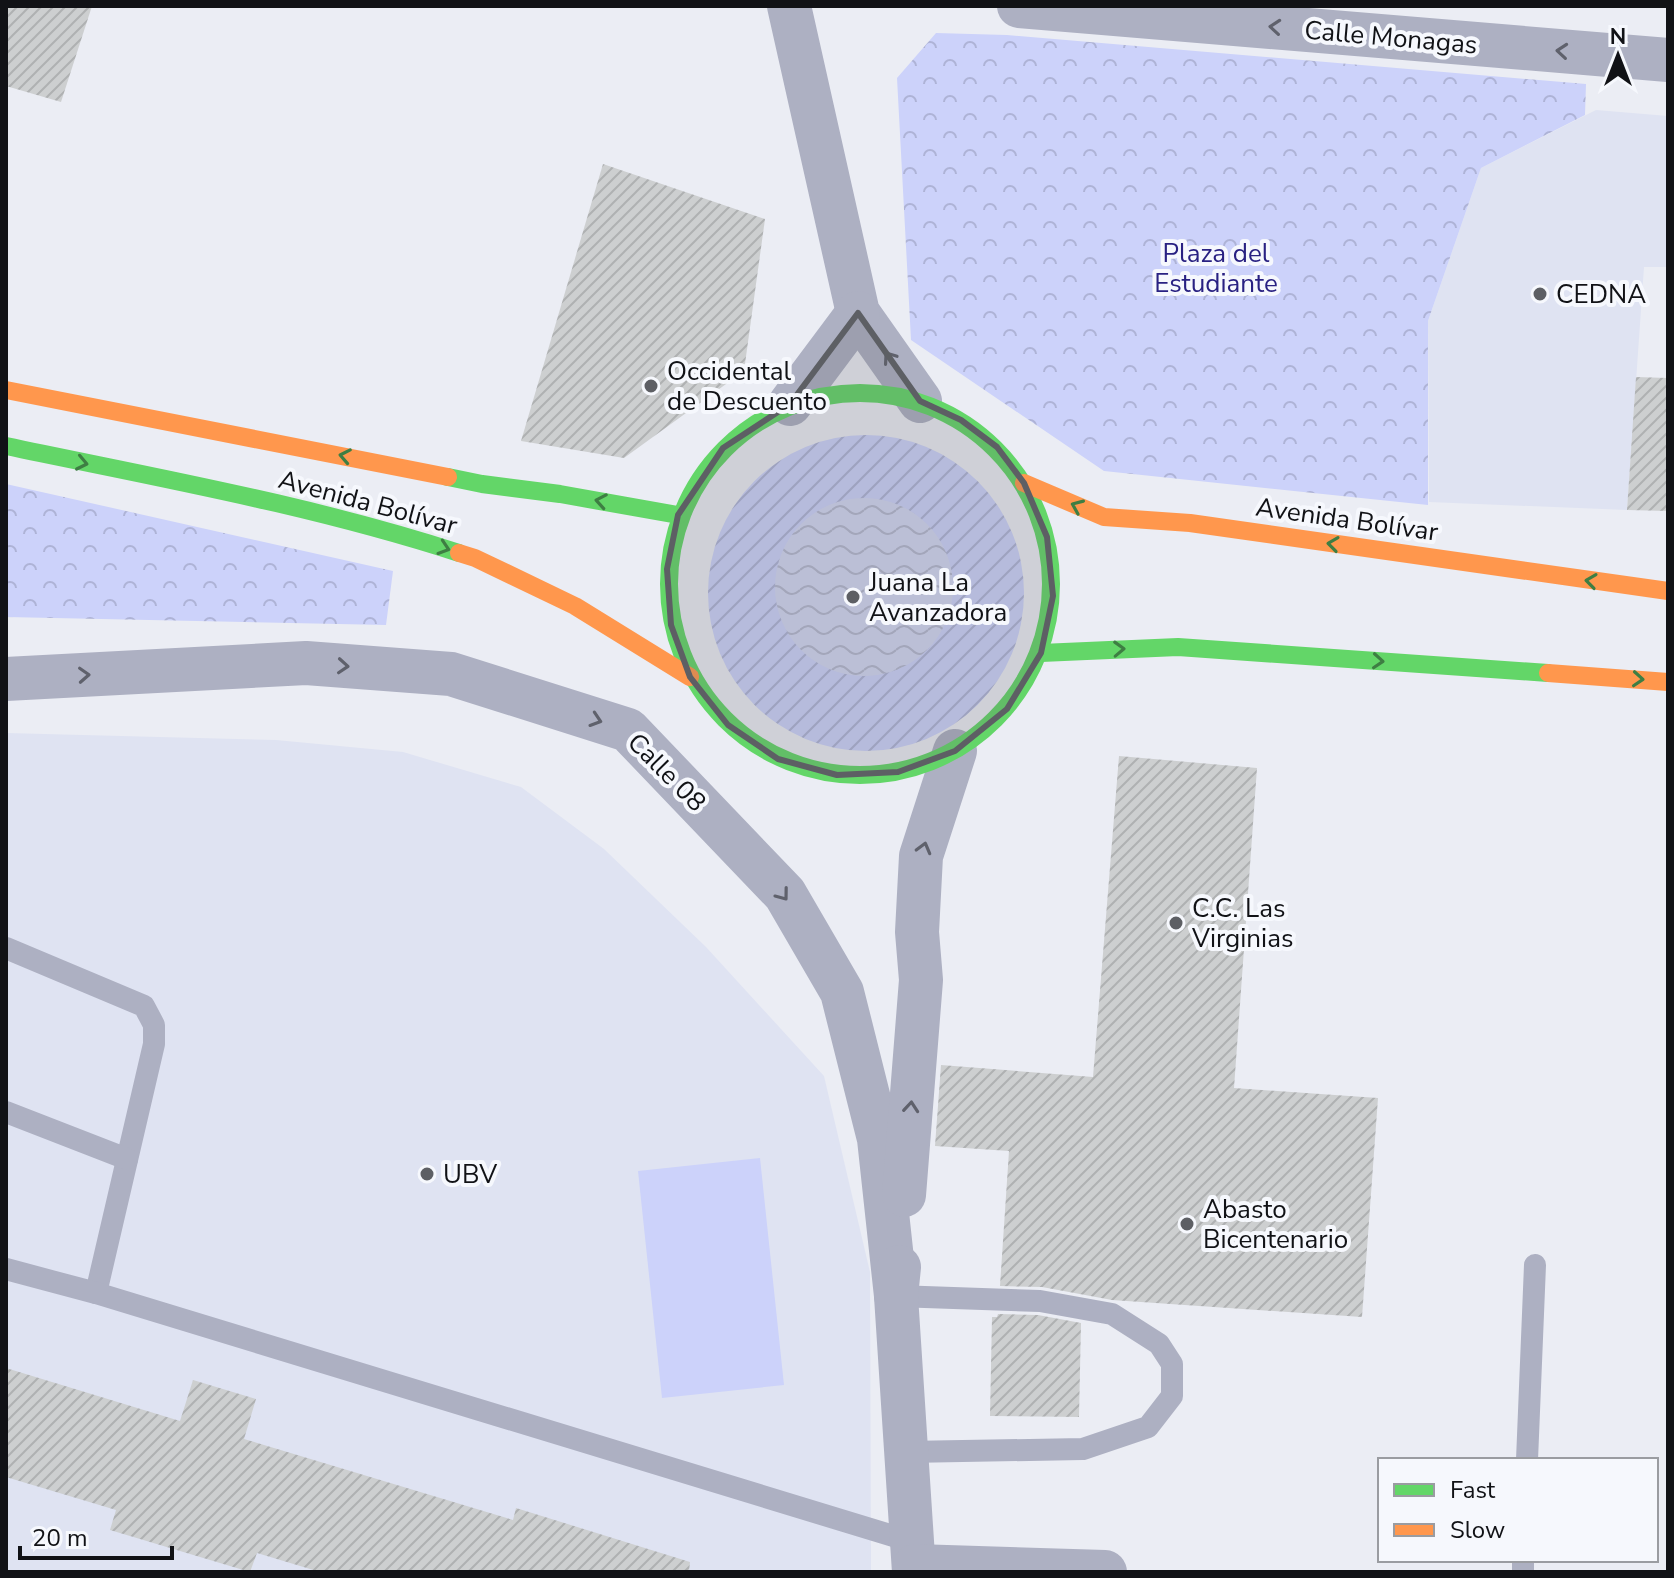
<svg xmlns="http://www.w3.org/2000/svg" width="1674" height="1578" font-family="'Nunito Sans',sans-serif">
<defs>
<pattern id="park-crowns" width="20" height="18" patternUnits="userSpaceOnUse" patternTransform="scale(2)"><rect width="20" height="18" fill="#ccd2fa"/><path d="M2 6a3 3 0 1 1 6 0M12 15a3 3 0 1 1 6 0" fill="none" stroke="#aeb3d6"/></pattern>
<pattern id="garden-furrows" width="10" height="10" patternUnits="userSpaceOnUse" patternTransform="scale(2)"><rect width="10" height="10" fill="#ccd2fa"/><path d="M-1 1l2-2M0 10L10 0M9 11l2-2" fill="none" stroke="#aeb3d6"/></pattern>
<pattern id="water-waves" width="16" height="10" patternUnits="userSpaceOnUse" patternTransform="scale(2)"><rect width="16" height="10" fill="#d3d8f3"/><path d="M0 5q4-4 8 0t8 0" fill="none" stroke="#b4b8d0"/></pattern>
<pattern id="building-hatch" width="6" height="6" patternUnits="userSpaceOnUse" patternTransform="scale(2)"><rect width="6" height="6" fill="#cdcfd0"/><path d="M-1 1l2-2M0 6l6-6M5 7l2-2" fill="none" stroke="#afb1b2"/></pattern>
</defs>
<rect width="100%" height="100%" fill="#ebedf4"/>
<!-- built -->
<g fill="#dfe3f2">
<path d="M 1596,110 L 1668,116 L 1668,267 L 1644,267 L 1627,510 L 1429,502 L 1428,321 L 1481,168 Z"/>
<path d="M 6,733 L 276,740 L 403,752 L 521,787 L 604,849 L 706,947 L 824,1076 L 870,1272 L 871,1572 L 6,1572 Z"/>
</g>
<!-- park -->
<g fill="url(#park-crowns)">
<path d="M 936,33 L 1007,35 L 1586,84 L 1585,115 L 1481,168 L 1428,321 L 1428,505 L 1104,471 L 911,340 L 897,78 Z"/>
<path d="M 6,484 L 393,571 L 386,625 L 6,617 Z"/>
</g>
<!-- garden -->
<circle fill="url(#garden-furrows)" cx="866" cy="593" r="158"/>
<!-- pitch -->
<path fill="#ccd2fa" d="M 760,1158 L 784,1385 L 662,1398 L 638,1171 Z"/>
<!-- water -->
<circle fill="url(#water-waves)" cx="864" cy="587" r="89"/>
<!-- building -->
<g fill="url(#building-hatch)">
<path d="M 6,6 L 92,6 L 61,102 L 6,86 Z"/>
<path d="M 603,164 L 765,219 L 744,371 L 624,458 L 521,441 Z"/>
<path d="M 1636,377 L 1668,378 L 1668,511 L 1627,510 Z"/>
<path d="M 1119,756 L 1257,768 L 1234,1088 L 1378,1098 L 1362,1317 L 1112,1300 L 1042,1287 L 1000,1286 L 1009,1151 L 935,1146 L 941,1065 L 1093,1077 Z"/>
<path d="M 998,1314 L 1038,1315 L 1081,1323 L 1079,1417 L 990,1416 L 992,1317 L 997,1317 Z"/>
<path d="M 6,1368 L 180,1421 L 193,1380 L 256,1399 L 244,1439 L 513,1520 L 516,1508 L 690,1562 L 689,1572 L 320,1572 L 257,1553 L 250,1572 L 110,1530 L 116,1510 L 6,1477 Z"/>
</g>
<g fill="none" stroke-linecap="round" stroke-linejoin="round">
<!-- lane -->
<g stroke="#adb0c2" stroke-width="22">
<path d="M 6,948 L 144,1006 L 154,1025 L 154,1044 L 96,1293"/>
<path d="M 6,1112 L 127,1159"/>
<path d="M 6,1269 L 96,1293 L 913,1542"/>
<path d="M 896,1296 L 1040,1301 L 1112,1314 L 1159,1344 L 1172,1364 L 1172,1396 L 1148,1427 L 1083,1449 L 907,1452"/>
<path d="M 1527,1460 L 1535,1265"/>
<path d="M 1523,1572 L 1523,1560"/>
</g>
<!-- street -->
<g stroke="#adb0c2" stroke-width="44">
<path d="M 789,6 L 858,313 L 920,401"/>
<path d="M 1019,6 L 1668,60"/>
<path d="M 790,404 L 858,313"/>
<path d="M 6,679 L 306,663 L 451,674 L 628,730 L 785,894 L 842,992 L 879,1139 L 896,1296"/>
<path d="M 904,1195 L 921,980 L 917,932 L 921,856 L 955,751"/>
<path d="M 899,1267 L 896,1296 L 914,1572"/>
<path d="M 915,1566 L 1105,1572"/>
</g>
<!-- fast -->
<g stroke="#63d668" stroke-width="18">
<circle cx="860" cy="584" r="191"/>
<path d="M 6,446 C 158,478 311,505 459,553"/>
<path d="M 448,477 L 482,484 L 560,494 L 678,515"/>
<path d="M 1041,653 L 1178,647 L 1548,673"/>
</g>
<!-- slow -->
<g stroke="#ff974d" stroke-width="18">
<path d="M 6,390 L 448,477"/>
<path d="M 1024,483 L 1104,517 L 1190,523 L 1668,591"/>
<path d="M 459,553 L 475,558 L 575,606 L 690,677"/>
<path d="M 1548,673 L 1668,682"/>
</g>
</g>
<!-- one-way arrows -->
<defs><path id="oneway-chevron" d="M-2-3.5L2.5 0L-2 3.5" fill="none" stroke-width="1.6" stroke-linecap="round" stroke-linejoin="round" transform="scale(2)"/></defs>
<g stroke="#5f616c">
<use href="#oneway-chevron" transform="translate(1275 27) rotate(-175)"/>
<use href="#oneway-chevron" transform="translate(1562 51) rotate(-175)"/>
<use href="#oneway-chevron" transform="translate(889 357) rotate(-125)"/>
<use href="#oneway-chevron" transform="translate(343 666) rotate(4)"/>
<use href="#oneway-chevron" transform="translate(84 675) rotate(-3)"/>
<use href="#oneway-chevron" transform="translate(596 720) rotate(18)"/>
<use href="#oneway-chevron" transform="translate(924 848) rotate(-75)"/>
<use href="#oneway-chevron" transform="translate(783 895) rotate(53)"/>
<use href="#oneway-chevron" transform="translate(911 1107) rotate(-85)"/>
</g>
<g stroke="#3e7e43">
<use href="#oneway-chevron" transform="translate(345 456) rotate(-169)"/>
<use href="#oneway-chevron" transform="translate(82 463) rotate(12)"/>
<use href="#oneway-chevron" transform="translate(601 501) rotate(-170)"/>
<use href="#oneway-chevron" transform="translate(1077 506) rotate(-157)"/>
<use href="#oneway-chevron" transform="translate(1333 544) rotate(-172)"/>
<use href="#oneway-chevron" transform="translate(444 548) rotate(18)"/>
<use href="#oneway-chevron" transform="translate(1591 581) rotate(-172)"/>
<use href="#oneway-chevron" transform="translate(1119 649) rotate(-2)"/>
<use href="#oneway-chevron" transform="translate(1378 661) rotate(4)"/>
<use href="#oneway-chevron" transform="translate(1638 679) rotate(4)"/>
</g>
<!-- marked area -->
<path fill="#5d5f64" fill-opacity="0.2" stroke="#5d5f64" stroke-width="6" stroke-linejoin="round" d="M 858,313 L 920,401 L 961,420 L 997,447 L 1024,483 L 1047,537 L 1053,596 L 1041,653 L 1007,709 L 955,751 L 898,772 L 837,775 L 778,759 L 728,725 L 690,677 L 671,625 L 667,569 L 678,515 L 723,448 L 790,404 Z"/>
<!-- markers -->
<g fill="#5d5f64" stroke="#f6f8fd" stroke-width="3">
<circle cx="1540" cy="294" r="8"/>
<circle cx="651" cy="386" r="8"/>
<circle cx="853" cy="597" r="8"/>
<circle cx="1176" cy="923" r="8"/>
<circle cx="427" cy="1174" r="8"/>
<circle cx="1187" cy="1224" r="8"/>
</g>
<g text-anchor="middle" stroke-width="8" stroke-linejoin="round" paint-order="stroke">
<!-- street labels -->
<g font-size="26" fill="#111216" stroke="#f6f8fd">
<text transform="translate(1391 37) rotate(5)" y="9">Calle Monagas</text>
<text transform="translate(368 502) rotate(15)" y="9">Avenida Bolívar</text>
<text transform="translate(1347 519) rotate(8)" y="9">Avenida Bolívar</text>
<text transform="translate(667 772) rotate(45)" y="9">Calle 08</text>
</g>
<!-- park labels -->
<g font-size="26" fill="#292182" stroke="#f6f8fd">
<text x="1216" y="262">Plaza del<tspan x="1216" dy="30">Estudiante</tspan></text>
</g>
<!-- poi labels -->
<g font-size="26" fill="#111216" stroke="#f6f8fd" text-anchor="start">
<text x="1556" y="303">CEDNA</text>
<text x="667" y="380">Occidental<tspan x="667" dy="30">de Descuento</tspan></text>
<text x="869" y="591">Juana La<tspan x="869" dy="30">Avanzadora</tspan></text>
<text x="1192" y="917">C.C. Las<tspan x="1192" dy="30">Virginias</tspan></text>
<text x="443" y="1183">UBV</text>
<text x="1203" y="1218">Abasto<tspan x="1203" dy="30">Bicentenario</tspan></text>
</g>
</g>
<!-- border -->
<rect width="1674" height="1578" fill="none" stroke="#111216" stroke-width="16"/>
<!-- legend -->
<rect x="1378" y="1458" width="280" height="104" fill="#f6f8fd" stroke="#9a9ca1" stroke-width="2"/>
<rect x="1394" y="1484" width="40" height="12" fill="#63d668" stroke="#9a9ca1" stroke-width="2"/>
<text x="1450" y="1498" font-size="24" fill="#111216">Fast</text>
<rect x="1394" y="1524" width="40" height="12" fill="#ff974d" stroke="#9a9ca1" stroke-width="2"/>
<text x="1450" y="1538" font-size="24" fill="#111216">Slow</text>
<!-- north arrow -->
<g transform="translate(1618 56)" stroke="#f6f8fd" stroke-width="6" paint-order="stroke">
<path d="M0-6L14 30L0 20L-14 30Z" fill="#111216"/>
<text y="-12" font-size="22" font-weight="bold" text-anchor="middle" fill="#111216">N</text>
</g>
<!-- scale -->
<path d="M20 1546v12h152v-12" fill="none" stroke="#111216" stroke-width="4"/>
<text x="32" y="1546" font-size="24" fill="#111216" stroke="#f6f8fd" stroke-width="6" paint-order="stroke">20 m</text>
</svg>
